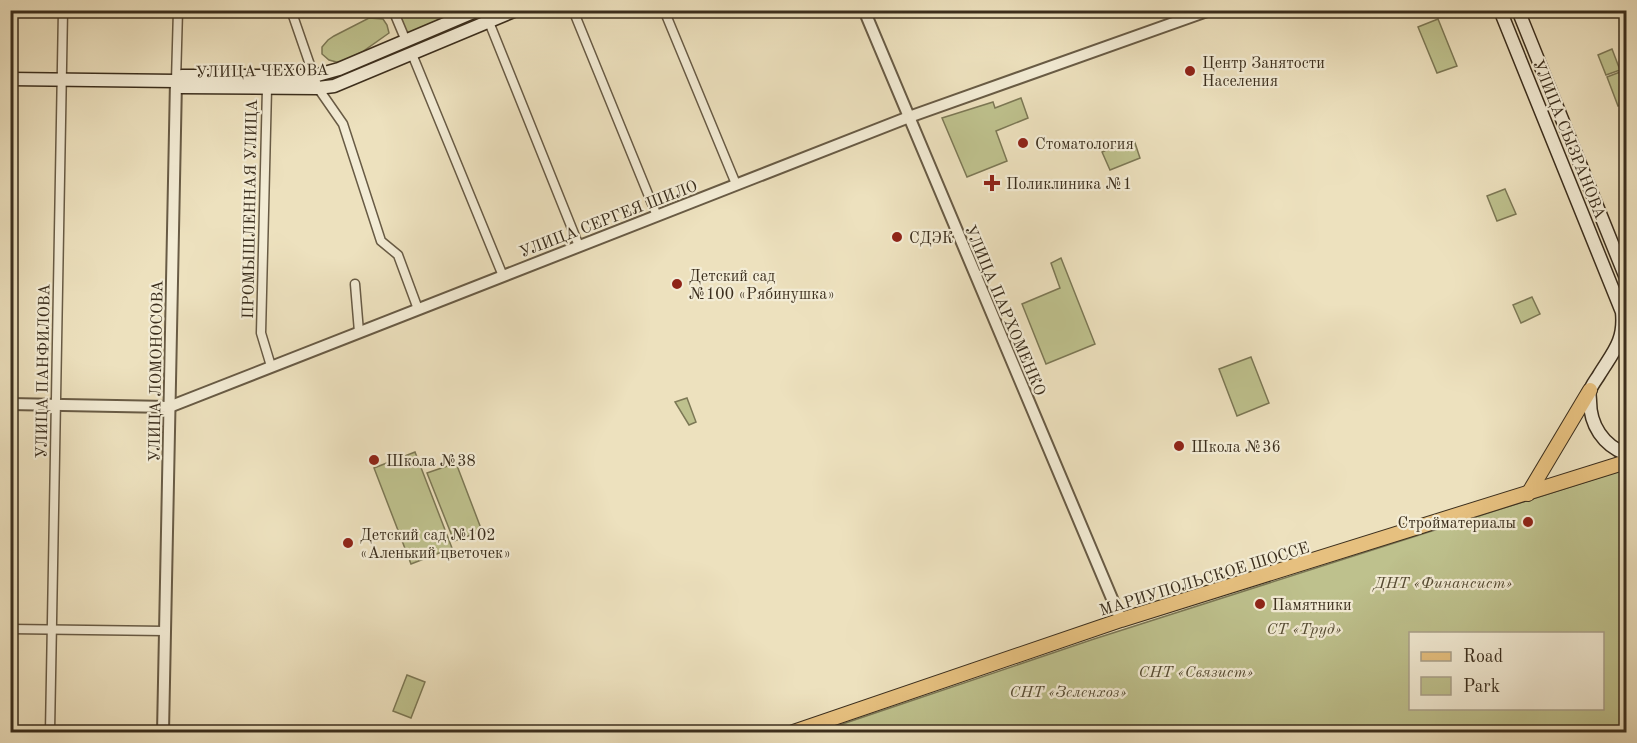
<svg xmlns="http://www.w3.org/2000/svg" width="1637" height="743" font-family="'Old Standard TT',serif">
<rect width="100%" height="100%" fill="#ede1be"/>
<filter id="stains"><feTurbulence type="fractalNoise" baseFrequency=".00333" numOctaves="4"/><feColorMatrix values="0 0 0 0 .2 0 0 0 0 .09 0 0 0 0 .02 0 0 0 .5 -.17"/></filter>
<radialGradient id="worn" r=".72"><stop offset=".6" stop-color="#630" stop-opacity="0"/><stop offset="1" stop-color="#630" stop-opacity=".3"/></radialGradient>
<!-- green -->
<g fill="#bec18d" stroke="#7c7855" stroke-width="1.5" fill-rule="evenodd">
<path d="M 399,11 L 463,11 L 442,22 L 409,33 L 400,27 Z"/>
<path d="M 490,11 L 507,11 L 342,80 L 322,83 L 322,80 Z"/>
<path d="M 369,18 L 383,19 L 387,25 L 389,33 L 362,52 L 340,63 L 329,60 L 322,54 L 322,47 L 328,40 L 334,36 Z"/>
<path d="M 1438,19 L 1457,66 L 1437,73 L 1418,27 Z"/>
<path d="M 1612,49 L 1620,70 L 1606,75 L 1598,55 Z"/>
<path d="M 1620,72 L 1626,88 L 1626,102 L 1618,106 L 1607,77 Z"/>
<path d="M 1021,98 L 1028,118 L 996,131 L 1007,161 L 967,177 L 942,118 L 993,102 L 995,108 Z"/>
<path d="M 1134,140 L 1140,158 L 1110,170 L 1102,152 Z"/>
<path d="M 1505,189 L 1516,214 L 1497,221 L 1487,196 Z"/>
<path d="M 1061,258 L 1095,344 L 1046,364 L 1022,304 L 1060,288 L 1051,263 Z"/>
<path d="M 1532,297 L 1540,314 L 1521,323 L 1513,305 Z"/>
<path d="M 1251,357 L 1269,403 L 1237,416 L 1219,369 Z"/>
<path d="M 687,398 L 696,422 L 689,425 L 675,402 Z"/>
<path d="M 415,452 L 452,548 L 411,564 L 374,468 Z"/>
<path d="M 456,463 L 482,531 L 454,541 L 427,473 Z"/>
<path d="M 1626,469 L 1626,732 L 819,732 L 1094,639 ZM 1410,634 L 1602,634 L 1602,708 L 1410,708 Z"/>
<path d="M 407,675 L 425,682 L 411,718 L 393,711 Z"/>
</g>
<g fill="none" stroke-linecap="round" stroke-linejoin="round">
<defs>
<g id="minor">
<path d="M 291,10 L 318,88 L 343,124 L 381,241 L 398,255 L 418,309"/>
<path d="M 393,10 L 406,41"/>
<path d="M 573,10 L 657,216"/>
<path d="M 664,10 L 736,184"/>
<path d="M 489,22 L 579,246"/>
<path d="M 412,54 L 503,276"/>
<path d="M 176,81 L 178,10"/>
<path d="M 267,88 L 261,333 L 271,366"/>
<path d="M 355,284 L 359,332"/>
<path d="M 10,629 L 165,631"/>
<path d="M 50,732 L 63,10"/>
</g>
<g id="tertiary">
<path d="M 864,10 L 1121,620"/>
<path d="M 10,404 L 169,407 L 909,117 L 1210,10"/>
<path d="M 163,732 L 176,81"/>
</g>
<g id="secondary">
<path d="M 1500,10 L 1622,312 C 1625,341 1613,352 1599,375 C 1596,380 1591,386 1590,391 C 1589,394 1590,398 1590,401 C 1590,425 1603,445 1626,454"/>
<path d="M 1518,10 L 1626,278"/>
<path d="M 10,79 L 176,81 L 182,76 L 314,76 L 339,69 L 478,10"/>
<path d="M 176,81 L 181,87 L 318,88 L 334,86 L 516,10"/>
</g>
<g id="primary">
<path d="M 1528,494 L 1590,390"/>
<path d="M 793,732 L 1121,620 L 1626,462"/>
</g>
</defs>
<!-- minor casing -->
<use href="#minor" stroke="#685b45" stroke-width="11"/>
<!-- tertiary casing -->
<use href="#tertiary" stroke="#685b45" stroke-width="14"/>
<!-- secondary casing -->
<use href="#secondary" stroke="#3b2e1d" stroke-width="15"/>
<!-- primary casing -->
<use href="#primary" stroke="#3b2e1d" stroke-width="16"/>
<!-- minor -->
<use href="#minor" stroke="#f3ecd5" stroke-width="8"/>
<!-- tertiary -->
<use href="#tertiary" stroke="#f3ecd5" stroke-width="10"/>
<!-- secondary -->
<use href="#secondary" stroke="#f3ecd5" stroke-width="12"/>
<!-- primary -->
<use href="#primary" stroke="#e6c07f" stroke-width="14"/>
</g>
<!-- markers -->
<g fill="#8f2418" stroke="#f3ecd5" stroke-width="2">
<circle cx="1190" cy="71" r="6"/>
<circle cx="1023" cy="143" r="6"/>
<path d="M989 174h6v6h6v6h-6v6h-6v-6h-6v-6h6z"/>
<circle cx="897" cy="237" r="6"/>
<circle cx="677" cy="284" r="6"/>
<circle cx="1179" cy="446" r="6"/>
<circle cx="374" cy="460" r="6"/>
<circle cx="1528" cy="522" r="6"/>
<circle cx="348" cy="543" r="6"/>
<circle cx="1260" cy="604" r="6"/>
</g>
<g text-anchor="middle" stroke-width="4.5" stroke-linejoin="round" paint-order="stroke">
<!-- poi labels -->
<g font-size="16" fill="#3b2e1d" stroke="#f3ecd5" text-anchor="start">
<text x="1202" y="68">Центр Занятости<tspan x="1202" dy="18">Населения</tspan></text>
<text x="1035" y="149">Стоматология</text>
<text x="1006" y="189">Поликлиника №1</text>
<text x="909" y="243">СДЭК</text>
<text x="689" y="281">Детский сад<tspan x="689" dy="18">№100 «Рябинушка»</tspan></text>
<text x="1191" y="452">Школа №36</text>
<text x="386" y="466">Школа №38</text>
<text x="1516" y="528" text-anchor="end">Стройматериалы</text>
<text x="360" y="540">Детский сад №102<tspan x="360" dy="18">«Аленький цветочек»</tspan></text>
<text x="1272" y="610">Памятники</text>
</g>
<!-- street labels -->
<g font-size="16" fill="#3b2e1d" stroke="#f3ecd5">
<text transform="translate(262 70) rotate(-1)" y="6">УЛИЦА ЧЕХОВА</text>
<text transform="translate(1570 139) rotate(68)" y="6">УЛИЦА СЫЗРАНОВА</text>
<text transform="translate(249 209) rotate(-89)" y="6">ПРОМЫШЛЕННАЯ УЛИЦА</text>
<text transform="translate(608 218) rotate(-21)" y="6">УЛИЦА СЕРГЕЯ ШИЛО</text>
<text transform="translate(1006 310) rotate(67)" y="6">УЛИЦА ПАРХОМЕНКО</text>
<text transform="translate(42 371) rotate(-89)" y="6">УЛИЦА ПАНФИЛОВА</text>
<text transform="translate(155 371) rotate(-89)" y="6">УЛИЦА ЛОМОНОСОВА</text>
<text transform="translate(1204 578) rotate(-17)" y="6">МАРИУПОЛЬСКОЕ ШОССЕ</text>
</g>
<!-- park labels -->
<g font-size="16" font-style="italic" fill="#554b33" stroke="#f3ecd5">
<text x="1443" y="588">ДНТ «Финансист»</text>
<text x="1304" y="634">СТ «Труд»</text>
<text x="1196" y="677">СНТ «Связист»</text>
<text x="1068" y="697">СНТ «Зеленхоз»</text>
</g>
</g>
<!-- margin -->
<rect width="1637" height="743" fill="none" stroke="#ede1be" stroke-width="36"/>
<rect x="12" y="12" width="1613" height="719" fill="none" stroke="#3b2e1d" stroke-width="3"/>
<rect x="18" y="18" width="1601" height="707" fill="none" stroke="#3b2e1d" stroke-width="1.5"/>
<!-- legend -->
<rect x="1409" y="632" width="195" height="78" fill="#f3ecd5" stroke="#a9a08b" stroke-width="1.5"/>
<rect x="1421" y="652" width="30" height="9" fill="#e6c07f" stroke="#a9a08b" stroke-width="1.5"/>
<text x="1463" y="662" font-size="18" fill="#3b2e1d">Road</text>
<rect x="1421" y="677" width="30" height="18" fill="#bec18d" stroke="#a9a08b" stroke-width="1.5"/>
<text x="1463" y="692" font-size="18" fill="#3b2e1d">Park</text>
<rect width="100%" height="100%" filter="url(#stains)"/>
<rect width="100%" height="100%" fill="url(#worn)"/>
</svg>
